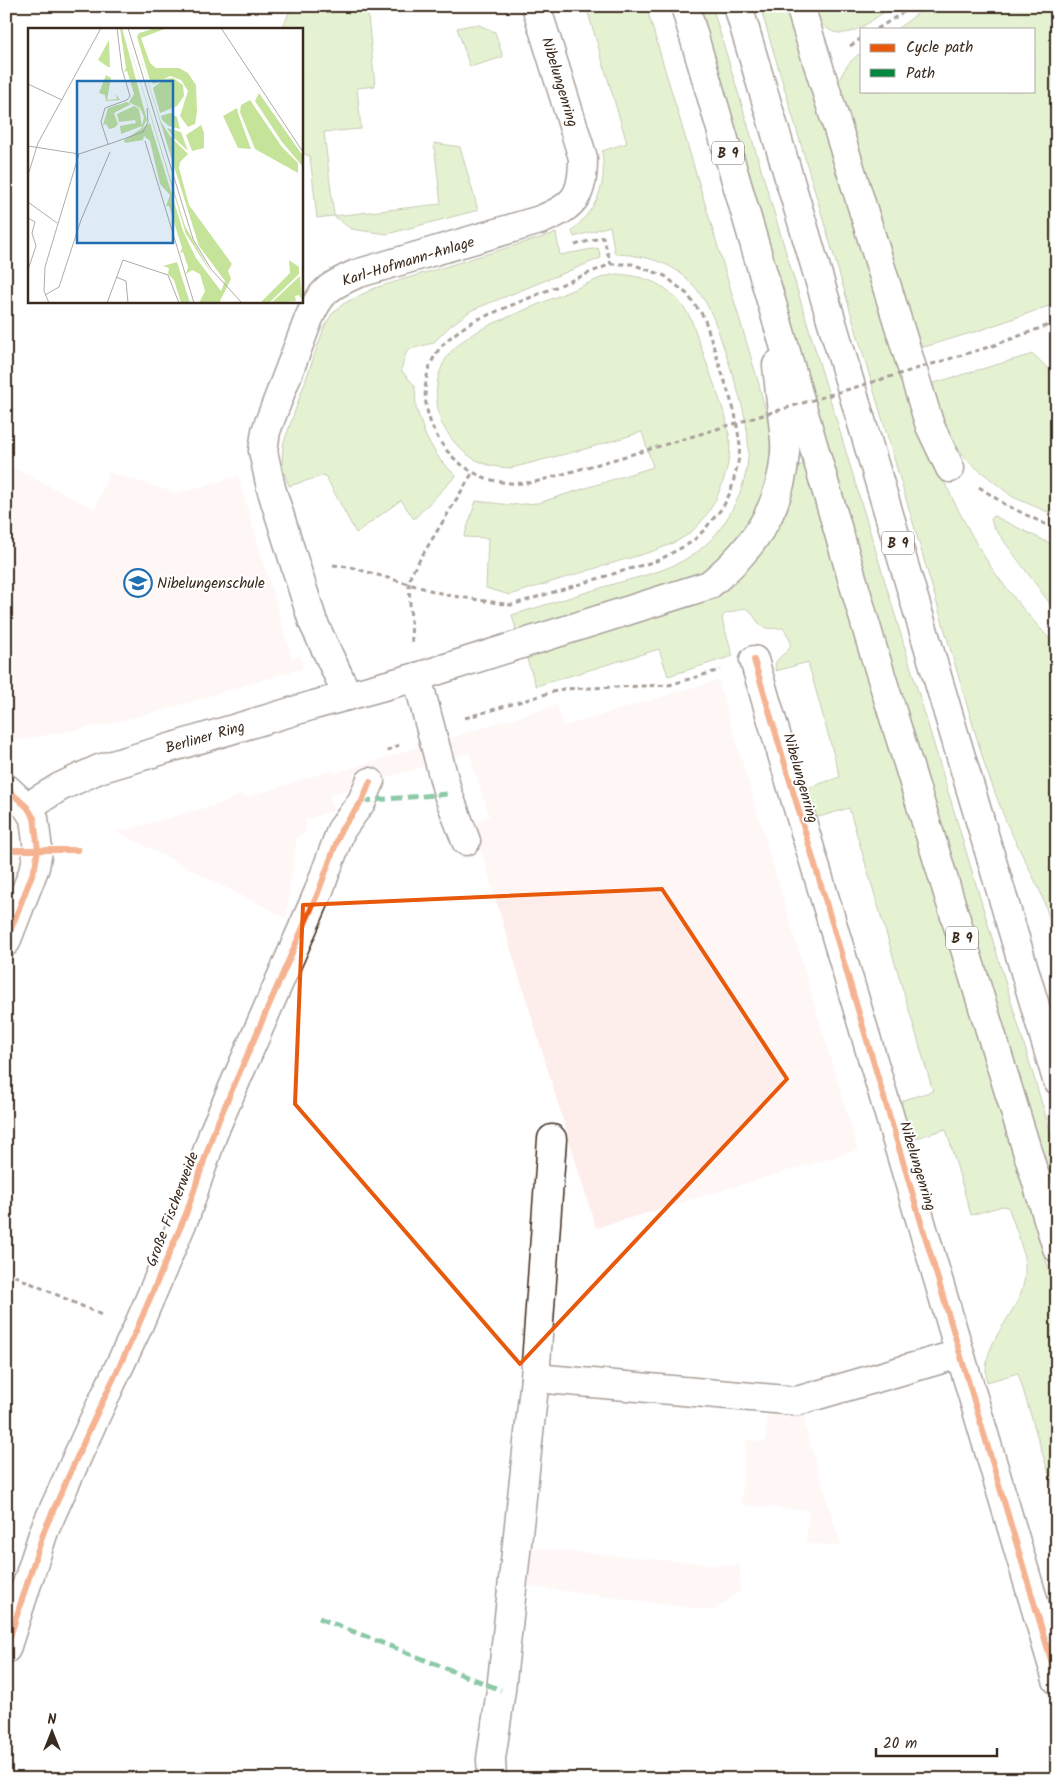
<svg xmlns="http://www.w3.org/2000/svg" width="1063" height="1785" font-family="Kalam,sans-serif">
<rect width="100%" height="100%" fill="#fff"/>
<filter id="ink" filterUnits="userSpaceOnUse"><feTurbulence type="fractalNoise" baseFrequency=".02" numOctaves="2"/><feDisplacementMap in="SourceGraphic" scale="10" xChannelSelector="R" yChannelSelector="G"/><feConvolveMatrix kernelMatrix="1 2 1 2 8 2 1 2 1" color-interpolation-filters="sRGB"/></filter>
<g filter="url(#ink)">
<!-- built -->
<g fill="#fdeeeb">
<path d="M 6,464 L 95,509 L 109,472 L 177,493 L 238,476 L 292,658 L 300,656 L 303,668 L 167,709 L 109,724 L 24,739 L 6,739 Z"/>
<path d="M 718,680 L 858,1150 L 596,1228 L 472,822 L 489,817 L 469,753 L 329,795 L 334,811 L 305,820 L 307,829 L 304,834 L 297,836 L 286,918 L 117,832 L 230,801 L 231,798 L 243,794 L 247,797 L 333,770 L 334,773 L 557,705 L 564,726 Z"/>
<path d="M 768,1408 L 809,1412 L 804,1423 L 841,1546 L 806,1543 L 809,1510 L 741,1505 L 746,1440 L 765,1442 Z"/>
<path d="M 532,1548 L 720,1565 L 740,1565 L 740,1591 L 714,1611 L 528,1586 Z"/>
</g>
<!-- green -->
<g fill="#c6e39a" stroke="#80865c">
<path d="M 292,6 L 367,6 L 375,86 L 357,88 L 361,129 L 324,132 L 334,216 L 441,204 L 434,143 L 460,147 L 478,210 L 387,234 L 351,229 L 334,216 L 317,218 L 310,156 L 301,153 L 301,29 L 282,29 Z"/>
<path d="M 586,6 L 646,6 L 758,381 C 762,399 769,418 770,437 C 773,496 745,543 697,576 L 517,633 L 512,615 C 545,605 578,595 610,585 C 642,576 679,569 704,546 C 715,537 725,523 732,510 C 762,454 745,413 727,357 C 717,328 710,299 686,278 C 667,260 640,255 615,254 L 610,226 L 574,237 L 572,231 C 598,205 607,188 602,151 L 627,143 Z"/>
<path d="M 696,6 L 712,6 L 1057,1154 L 1057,1217 Z"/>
<path d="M 760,6 L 790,6 L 929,451 C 949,491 968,533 993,570 C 1012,597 1034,622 1057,647 L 1057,1004 L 1052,970 L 1050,920 L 1041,893 L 1007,824 L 986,769 Z"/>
<path d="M 813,6 L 893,6 C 872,19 844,48 822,24 C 817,19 815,12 813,6 Z"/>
<path d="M 928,6 L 1057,6 L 1057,303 L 981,330 L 917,349 L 838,83 C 843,70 850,60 862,52 L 862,91 L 1034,91 L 1034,29 L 897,29 Z"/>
<path d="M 471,25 L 479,25 L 495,32 L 503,57 L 470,67 L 457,28 Z"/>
<path d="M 556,233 L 560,255 L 598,248 L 601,258 L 472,310 L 450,326 L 433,343 L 407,350 L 401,370 L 415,386 L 416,408 L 426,437 L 440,460 L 456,476 L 414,519 L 401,500 L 356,533 L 325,475 L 289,486 L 282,466 L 283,445 L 325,325 L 332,314 L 343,304 L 375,288 Z"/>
<path d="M 616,274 C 651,276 674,288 691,319 L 726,418 C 727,426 730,435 730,444 C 730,475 711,521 684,537 C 663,550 639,555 616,562 C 580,573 545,584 510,595 L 486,588 L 488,538 L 464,537 L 476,501 L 511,505 L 538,503 L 653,467 L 642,432 L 585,449 L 511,468 C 480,467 461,455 445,429 C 439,420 438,411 437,400 C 435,386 439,369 447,357 C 465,332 498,322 525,310 C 551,299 577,288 603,277 Z"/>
<path d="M 1033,354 L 1057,377 L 1057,516 L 1013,497 L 969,462 L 942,427 L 927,385 Z"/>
<path d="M 805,464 L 1057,1297 L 1057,1501 L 1018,1373 L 987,1382 C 979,1340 1021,1315 1025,1276 C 1027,1254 1016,1230 1009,1209 L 1008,1207 L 1002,1206 L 971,1215 L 946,1129 L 916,1138 L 908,1135 L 900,1107 L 903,1100 L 933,1091 L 849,808 L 819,817 L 813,815 L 807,795 L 810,787 L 840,777 L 808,662 L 776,671 C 770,650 805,657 783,628 C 778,628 772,629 766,628 C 755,625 755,611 745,608 L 725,614 L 723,616 L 722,620 L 733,656 L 668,676 L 659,649 L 536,686 L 526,656 L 693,606 C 734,583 771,553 787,507 C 791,494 794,480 798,466 Z"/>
<path d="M 994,516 L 1057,547 L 1057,613 L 993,526 L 991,519 Z"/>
</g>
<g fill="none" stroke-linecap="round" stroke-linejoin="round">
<defs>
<g id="minor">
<path d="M 800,6 L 930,426 L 950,468"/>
<path d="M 754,660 L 1057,1680"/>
<path d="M 417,677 L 448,794 L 466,841"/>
<path d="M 348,696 L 313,622 L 271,488 L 263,451 L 266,431 L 309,318 C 321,291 329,286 356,274 L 540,220 C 575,206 583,196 583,158 L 536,6"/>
<path d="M 535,1378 L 797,1401 L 959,1354"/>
<path d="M 6,1649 L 44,1531 L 91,1426 L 136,1331 L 186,1214 L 214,1131 L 318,893 L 341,830 L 362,801 L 370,782"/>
<path d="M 492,1779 L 491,1759 L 501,1690 L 535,1378 L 552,1139"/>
</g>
<g id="major">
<path d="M 6,788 L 27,807 L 34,818 L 38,850 L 35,867 L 6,942"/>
<path d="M 27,807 L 60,787 L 99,769 L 314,705 L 417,677"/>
</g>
<g id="highway">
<path d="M 685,6 L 871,643 L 1057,1248"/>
<path d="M 738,6 L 1057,1080"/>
<path d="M 417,677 L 709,585 C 752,550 781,510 785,453 C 786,443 784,432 783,422 C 781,403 779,384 777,365"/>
</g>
</defs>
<!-- minor casing -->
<use href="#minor" stroke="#3b2a1e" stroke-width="31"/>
<!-- major casing -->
<use href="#major" stroke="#3b2a1e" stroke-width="31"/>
<!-- highway casing -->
<use href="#highway" stroke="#3b2a1e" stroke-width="31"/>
<!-- path -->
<g stroke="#3b2a1e" stroke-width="3" stroke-dasharray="5 4" stroke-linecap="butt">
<path d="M 877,29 L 913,6"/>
<path d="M 850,46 L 862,38"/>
<path d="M 575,245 L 603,237 L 611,264"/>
<path d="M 992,346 L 1057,322"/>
<path d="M 979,487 L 1006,505 L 1057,530"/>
<path d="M 333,565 L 350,567 L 447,595 L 511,605 L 659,560 L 692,542 L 704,530 L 723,507 L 731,491 L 739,458 L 740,445 L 735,413 L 704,317 L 687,294 L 665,276 L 632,264 L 611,264 L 476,320 C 462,328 450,336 440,348 C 409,389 430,449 473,472 C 492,483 514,485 535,482 L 647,450"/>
<path d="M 412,642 L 409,585 L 411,574 L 473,472"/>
<path d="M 465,718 L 563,689 L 669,685 L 720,670"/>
<path d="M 387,751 L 399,745"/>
<path d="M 6,1272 L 104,1316"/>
</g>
<!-- minor -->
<use href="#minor" stroke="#fff" stroke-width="28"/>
<!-- major -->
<use href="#major" stroke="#fff" stroke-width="28"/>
<!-- highway -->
<use href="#highway" stroke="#fff" stroke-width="28"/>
<!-- path-bridge -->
<path stroke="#3b2a1e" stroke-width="3" stroke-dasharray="5 4" stroke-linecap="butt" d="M 647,450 L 992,346"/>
<!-- quiet -->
<g stroke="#00873e" stroke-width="5" stroke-dasharray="10 5" stroke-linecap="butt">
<path d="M 362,801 L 448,794"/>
<path d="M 319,1618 L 501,1690"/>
</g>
<defs>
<g id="cycleway">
<path d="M 754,660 L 1057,1680"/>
<path d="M 6,788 L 27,807 L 34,818 L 38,850 L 35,867 L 6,942"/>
<path d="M 6,850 L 78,850"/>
<path d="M 6,1649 L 44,1531 L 91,1426 L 136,1331 L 186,1214 L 214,1131 L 318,893 L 341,830 L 362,801 L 370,782"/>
</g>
</defs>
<!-- cycleway casing -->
<use href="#cycleway" stroke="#fff" stroke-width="9"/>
<!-- cycleway -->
<use href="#cycleway" stroke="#e8590c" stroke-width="6"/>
</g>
</g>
<!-- marked area -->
<path d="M0 0H1063V1785H0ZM 662,889 L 787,1079 L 520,1364 L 295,1104 L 303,905 Z" fill="#fff" fill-opacity=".55" fill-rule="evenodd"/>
<path fill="none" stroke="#e8590c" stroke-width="4" stroke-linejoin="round" d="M 662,889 L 787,1079 L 520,1364 L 295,1104 L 303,905 Z"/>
<!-- icons -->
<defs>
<symbol id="school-ring" viewBox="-11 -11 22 22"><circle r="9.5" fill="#fff" stroke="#1f6fb2" stroke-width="1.5"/><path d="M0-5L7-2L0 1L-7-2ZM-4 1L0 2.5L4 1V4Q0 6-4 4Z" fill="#1f6fb2"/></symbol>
</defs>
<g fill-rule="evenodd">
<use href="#school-ring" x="122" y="567" width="32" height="32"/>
</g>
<g text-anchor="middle" stroke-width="4" stroke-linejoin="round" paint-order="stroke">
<!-- shield labels -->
<g fill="#fff" stroke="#766a62" stroke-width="1">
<rect x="712" y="141.5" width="32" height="23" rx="4"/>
<rect x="882" y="531.5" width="32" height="23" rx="4"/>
<rect x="946" y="926.5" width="32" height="23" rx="4"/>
</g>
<g font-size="14" font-weight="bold" fill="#3b2a1e">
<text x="728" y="158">B 9</text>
<text x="898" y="548">B 9</text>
<text x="962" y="943">B 9</text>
</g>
<!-- street labels -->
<g font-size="15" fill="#3b2a1e" stroke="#fff">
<text transform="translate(560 82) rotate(73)" y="5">Nibelungenring</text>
<text transform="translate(408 261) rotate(-17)" y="5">Karl-Hofmann-Anlage</text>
<text transform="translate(205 737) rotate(-16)" y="5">Berliner Ring</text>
<text transform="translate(801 778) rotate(74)" y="5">Nibelungenring</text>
<text transform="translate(918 1166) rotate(73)" y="5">Nibelungenring</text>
<text transform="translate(172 1209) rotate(-69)" y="5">Große Fischerweide</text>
</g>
<!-- poi labels -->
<g font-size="15" fill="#3b2a1e" stroke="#fff" text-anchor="start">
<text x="157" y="588">Nibelungenschule</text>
</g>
</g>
<!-- overview -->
<g transform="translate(28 28)">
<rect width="275" height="275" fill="#fff"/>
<path d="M 92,0 L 94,0 L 119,92 L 113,102 L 116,89 L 112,80 L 101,74 L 106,66 L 99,43 L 96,44 L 98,40 ZM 96,0 L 157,198 L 185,248 L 158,206 ZM 128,0 L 139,0 L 113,10 L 122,35 L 128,40 L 151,40 L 160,45 L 168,57 L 169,84 L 167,96 L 160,99 L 152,88 L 160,63 L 153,52 L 142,48 L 126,56 L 122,53 L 109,9 L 111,5 ZM 105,7 L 133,94 L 142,108 L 160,126 L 152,134 L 151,140 L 161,177 L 204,236 L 200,243 L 203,251 L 191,275 L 171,275 L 177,263 L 172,246 L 164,242 L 158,246 L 160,239 L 155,224 L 152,225 L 154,220 L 141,178 L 138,178 L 142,167 L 132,156 L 122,113 L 116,108 L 115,112 L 97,115 L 96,112 L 122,95 L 155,203 L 168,230 L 193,263 L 197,253 L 171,218 ZM 81,12 L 82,39 L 80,39 L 70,32 ZM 78,47 L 83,50 L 79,72 L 89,71 L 88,66 L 92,72 L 78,73 L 77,67 L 71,65 ZM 145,50 L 155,57 L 156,68 L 149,78 L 132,85 L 125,60 L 136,51 ZM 231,65 L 275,128 L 275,139 L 254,114 L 227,73 ZM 222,72 L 254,119 L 270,135 L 270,145 L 227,121 L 212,84 L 213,77 ZM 99,74 L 103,76 L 86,85 L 90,96 L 86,100 L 81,101 L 78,96 L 75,97 L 80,80 ZM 106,78 L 111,81 L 114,98 L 93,106 L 92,98 L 108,95 L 107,92 L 91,94 L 89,86 ZM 209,80 L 211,88 L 223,121 L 210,120 L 195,88 ZM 142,85 L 149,89 L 152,101 L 141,98 L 134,92 L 133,88 ZM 173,97 L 176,105 L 176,120 L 164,123 L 158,107 ZM 139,100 L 153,104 L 160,123 L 146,110 ZM 261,232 L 271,239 L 271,246 L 241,275 L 232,275 L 262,245 ZM 149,234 L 162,275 L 153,275 L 146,252 L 140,246 L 141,240 L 135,238 ZM 272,248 L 274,272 L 271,267 L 267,268 L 268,273 L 243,275 Z" fill="#c6e39a"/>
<path fill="none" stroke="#b1aaa5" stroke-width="1" d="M 100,0 L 165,211 L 183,241 L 214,275M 193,0 L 275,124M 0,56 L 34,72M 117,113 L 166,275M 87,114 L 115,104 L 120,94 L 119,80M 80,116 L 73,94 L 77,80 L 99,72 L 102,68 L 94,41 L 89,0M 0,118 L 51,126 L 87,114M 0,147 L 10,115 L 73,0M 0,174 L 29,195M 0,190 L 7,194 L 4,205 L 8,218 L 0,242M 275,239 L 275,269M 88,249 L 98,253 L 100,275M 17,267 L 31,259 L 53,192 L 82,124M 21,275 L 16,263 L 17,239 L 51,126M 79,275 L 95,232 L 140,247 L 151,275"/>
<path fill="#1f6fb2" fill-opacity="0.15" stroke="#1f6fb2" stroke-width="2.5" d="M 49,53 L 145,53 L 145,215 L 49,215 Z"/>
<rect width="275" height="275" fill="none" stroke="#3b2a1e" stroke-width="2.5"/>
</g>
<!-- margin -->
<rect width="1063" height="1785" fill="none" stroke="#fff" stroke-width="25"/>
<rect x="12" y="12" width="1038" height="1760" fill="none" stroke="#3b2a1e" stroke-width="2" filter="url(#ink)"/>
<!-- legend -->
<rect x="860" y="28" width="175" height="65" fill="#ffffff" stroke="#b1aaa5"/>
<rect x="870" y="44" width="25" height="8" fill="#e8590c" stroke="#b1aaa5"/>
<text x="906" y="52" font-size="15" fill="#3b2a1e">Cycle path</text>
<rect x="870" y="69" width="25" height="8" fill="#00873e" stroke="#b1aaa5"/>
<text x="906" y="78" font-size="15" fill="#3b2a1e">Path</text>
<!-- north arrow -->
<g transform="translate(52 1732)" stroke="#ffffff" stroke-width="4" paint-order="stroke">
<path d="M0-4L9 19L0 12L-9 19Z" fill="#3b2a1e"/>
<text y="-8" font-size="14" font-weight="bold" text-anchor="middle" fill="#3b2a1e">N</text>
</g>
<!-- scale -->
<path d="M876 1748v8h121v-8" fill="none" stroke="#3b2a1e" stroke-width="2.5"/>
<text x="883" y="1748" font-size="15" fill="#3b2a1e" stroke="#ffffff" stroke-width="4" paint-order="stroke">20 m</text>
</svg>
